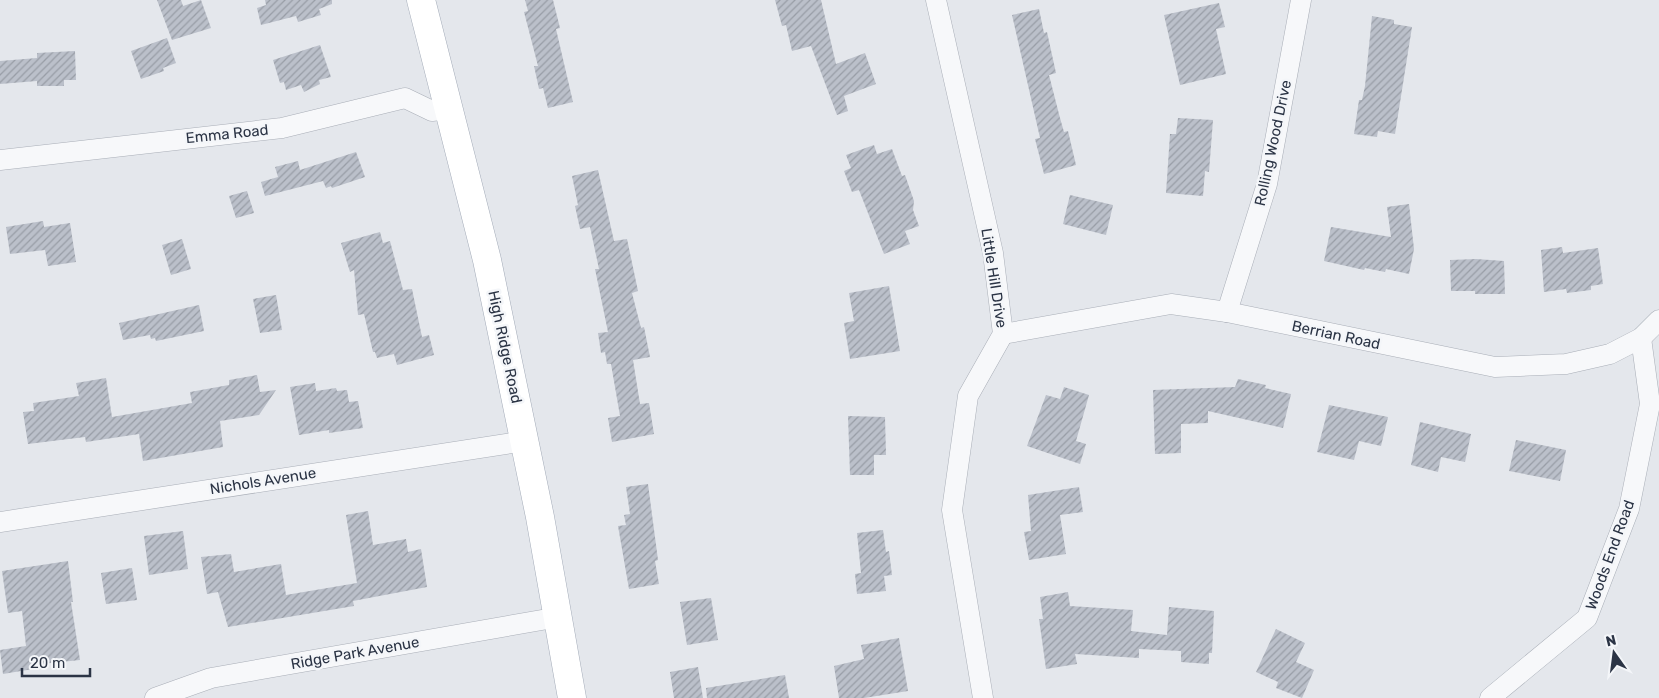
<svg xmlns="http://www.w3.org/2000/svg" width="1659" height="698" font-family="Rubik,sans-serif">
<defs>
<pattern id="building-hatch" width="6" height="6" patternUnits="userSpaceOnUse" patternTransform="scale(1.25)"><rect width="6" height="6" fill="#bbc0ca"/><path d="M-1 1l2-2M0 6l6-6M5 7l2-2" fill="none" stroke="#989da6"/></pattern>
</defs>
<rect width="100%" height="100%" fill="#e4e7ec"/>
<!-- building -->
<g fill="url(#building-hatch)">
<path d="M 157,0 L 181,0 L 183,6 L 201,0 L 211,28 L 172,40 Z"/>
<path d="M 265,0 L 332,0 L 332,4 L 319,9 L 321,15 L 298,22 L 296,16 L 261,25 L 257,8 L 266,5 Z"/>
<path d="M 525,0 L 553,0 L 560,28 L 556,29 L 573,102 L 548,108 L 543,88 L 539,89 L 534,66 L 538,66 L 524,12 L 528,11 Z"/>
<path d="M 775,0 L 821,0 L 836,64 L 865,53 L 876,84 L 844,96 L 848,111 L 837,115 L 811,46 L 792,51 L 786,25 L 782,26 Z"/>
<path d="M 1219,3 L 1225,27 L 1216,29 L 1226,74 L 1180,85 L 1164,15 Z"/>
<path d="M 1039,9 L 1044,33 L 1047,32 L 1056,73 L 1049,75 L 1060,118 L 1064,132 L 1068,131 L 1076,165 L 1044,174 L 1035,139 L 1040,138 L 1012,15 Z"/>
<path d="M 1372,16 L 1394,20 L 1394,24 L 1412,27 L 1395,134 L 1378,131 L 1377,137 L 1354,134 L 1359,100 L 1362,100 L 1365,86 Z"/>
<path d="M 167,38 L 176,63 L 163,68 L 164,71 L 141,79 L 131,51 Z"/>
<path d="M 320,45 L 331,77 L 319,80 L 320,84 L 304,92 L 301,85 L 286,90 L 284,82 L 280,83 L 273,60 Z"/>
<path d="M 75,51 L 76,80 L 64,80 L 64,86 L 37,86 L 37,81 L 0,84 L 0,61 L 37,58 L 37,53 Z"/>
<path d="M 1178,118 L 1213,120 L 1209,172 L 1205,171 L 1203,196 L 1166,193 L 1170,134 L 1176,134 Z"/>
<path d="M 874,145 L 877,154 L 892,149 L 902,176 L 905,175 L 914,201 L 913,210 L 919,226 L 905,231 L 910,244 L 884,254 L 859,190 L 852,192 L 844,171 L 851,168 L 846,155 Z"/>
<path d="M 356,152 L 365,177 L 332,188 L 331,186 L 326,188 L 323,181 L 265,196 L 261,182 L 278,177 L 275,167 L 298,161 L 300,170 Z"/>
<path d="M 598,170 L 614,241 L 627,239 L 638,291 L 632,293 L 641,328 L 644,327 L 650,357 L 633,360 L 640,404 L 649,403 L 654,434 L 612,442 L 608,418 L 620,416 L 611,364 L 607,364 L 605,352 L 601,353 L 598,333 L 608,332 L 595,269 L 599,269 L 590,227 L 580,229 L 575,206 L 578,205 L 572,176 Z"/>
<path d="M 247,191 L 254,213 L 236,218 L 229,196 Z"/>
<path d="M 1070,195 L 1113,205 L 1106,235 L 1063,224 Z"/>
<path d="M 1409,204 L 1414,249 L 1409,274 L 1386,269 L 1385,272 L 1365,268 L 1364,270 L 1324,261 L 1331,227 L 1391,237 L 1387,207 Z"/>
<path d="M 43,221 L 44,227 L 70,223 L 76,262 L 48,266 L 45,250 L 10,254 L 6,227 Z"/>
<path d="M 380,232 L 383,243 L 390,241 L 403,290 L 412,289 L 422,337 L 429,335 L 434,355 L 397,365 L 394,354 L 377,358 L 375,352 L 373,352 L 364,314 L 358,315 L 354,270 L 350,272 L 341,243 Z"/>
<path d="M 182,239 L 191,269 L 171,275 L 162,245 Z"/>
<path d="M 1562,247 L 1563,253 L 1598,248 L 1603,284 L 1591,286 L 1591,290 L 1567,293 L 1566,289 L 1544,292 L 1541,250 Z"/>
<path d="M 1476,259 L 1504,261 L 1505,294 L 1475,294 L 1475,291 L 1451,291 L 1450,260 Z"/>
<path d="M 889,286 L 900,351 L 850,359 L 844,323 L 854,321 L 849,293 Z"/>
<path d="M 276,295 L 282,330 L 260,333 L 253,299 Z"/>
<path d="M 199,305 L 204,331 L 156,341 L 155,338 L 151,339 L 150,335 L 123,340 L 119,323 Z"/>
<path d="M 257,375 L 260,392 L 276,390 L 259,415 L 220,421 L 223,447 L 143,461 L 139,434 L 86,442 L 85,437 L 28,444 L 23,412 L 34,411 L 33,403 L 79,396 L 76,383 L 106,378 L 112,417 L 192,403 L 190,392 L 229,385 L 229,380 Z"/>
<path d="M 1238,379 L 1266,385 L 1265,388 L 1291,394 L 1283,428 L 1208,411 L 1208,423 L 1181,424 L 1181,453 L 1155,454 L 1153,390 L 1235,387 Z"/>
<path d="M 315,383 L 316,391 L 336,388 L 337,391 L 347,390 L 349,402 L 358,401 L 363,428 L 329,433 L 329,430 L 299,435 L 290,387 Z"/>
<path d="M 1064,387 L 1089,395 L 1076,441 L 1086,444 L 1080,464 L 1027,446 L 1046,395 L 1060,399 Z"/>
<path d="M 1329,405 L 1388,417 L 1381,446 L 1359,441 L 1354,460 L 1317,452 Z"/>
<path d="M 848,416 L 885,417 L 886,455 L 874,455 L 874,475 L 850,475 Z"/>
<path d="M 1420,422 L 1471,434 L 1465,462 L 1441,457 L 1438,472 L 1411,465 Z"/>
<path d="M 1516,440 L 1566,450 L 1560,481 L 1509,471 Z"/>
<path d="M 648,484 L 658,560 L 655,561 L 659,584 L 629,589 L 618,526 L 626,525 L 624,515 L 630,514 L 626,487 Z"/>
<path d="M 1079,487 L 1083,512 L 1060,515 L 1066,554 L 1029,560 L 1024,532 L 1031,531 L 1028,495 Z"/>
<path d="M 368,511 L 373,545 L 406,539 L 408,552 L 421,549 L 427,587 L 353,601 L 354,606 L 228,627 L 218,592 L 207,594 L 201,557 L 231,554 L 234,572 L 281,564 L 286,595 L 357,583 L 346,515 Z"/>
<path d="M 883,530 L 886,552 L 889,551 L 892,575 L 884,576 L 886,591 L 857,594 L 855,574 L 861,573 L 857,533 Z"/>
<path d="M 183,531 L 188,569 L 149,575 L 144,536 Z"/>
<path d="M 68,561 L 73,602 L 71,602 L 80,660 L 32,665 L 33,669 L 3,674 L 0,650 L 26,646 L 22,611 L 8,613 L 2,571 Z"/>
<path d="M 132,568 L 137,600 L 106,604 L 101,573 Z"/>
<path d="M 1068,592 L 1070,606 L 1133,610 L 1131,631 L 1167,635 L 1169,607 L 1214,611 L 1212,653 L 1209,653 L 1209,664 L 1181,662 L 1181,651 L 1139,649 L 1139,658 L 1075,654 L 1077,664 L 1046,669 L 1039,619 L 1043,619 L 1040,597 Z"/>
<path d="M 711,598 L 718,640 L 687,645 L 680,602 Z"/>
<path d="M 1276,629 L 1305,643 L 1296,662 L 1314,670 L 1302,698 L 1276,688 L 1278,682 L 1256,672 Z"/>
<path d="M 899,638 L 908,691 L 864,698 L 839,698 L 834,666 L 864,659 L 861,645 Z"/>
<path d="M 698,667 L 703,698 L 674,698 L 670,672 Z"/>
<path d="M 785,675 L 789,698 L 707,698 L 706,688 Z"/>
</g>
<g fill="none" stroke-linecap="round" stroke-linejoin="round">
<defs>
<g id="street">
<path d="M 936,0 L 993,253 L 1003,334 L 968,396 L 952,510 L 983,698"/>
<path d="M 0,160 L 282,128 L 405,98 L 432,111 L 449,109"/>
<path d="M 1227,312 L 1267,184 L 1301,0"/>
<path d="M 1003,334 L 1171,304 L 1227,312 L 1495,367 L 1566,364 L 1610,354 L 1641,338 L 1659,320"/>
<path d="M 0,522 L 525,441"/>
<path d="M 155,698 L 211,678 L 559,617"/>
<path d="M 1490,698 L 1587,618 L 1629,509 L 1650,404 L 1641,338"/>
</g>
<path id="primary" d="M 421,0 L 487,260 L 540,517 L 572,698"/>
</defs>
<!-- street casing -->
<use href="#street" stroke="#a9aeb7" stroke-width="21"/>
<!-- primary casing -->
<use href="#primary" stroke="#a3abb8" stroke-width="29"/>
<!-- street -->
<use href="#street" stroke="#f7f8fa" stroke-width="20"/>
<!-- primary -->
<use href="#primary" stroke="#fff" stroke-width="28"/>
</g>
<g text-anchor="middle" stroke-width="5" stroke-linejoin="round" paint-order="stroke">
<!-- street labels -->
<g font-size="15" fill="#2b3445" stroke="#f4f6f9">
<text transform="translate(227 134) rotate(-6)" y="5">Emma Road</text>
<text transform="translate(1273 143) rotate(-78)" y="5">Rolling Wood Drive</text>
<text transform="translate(994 278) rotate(81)" y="5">Little Hill Drive</text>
<text transform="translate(1336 335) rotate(12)" y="5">Berrian Road</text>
<text transform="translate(505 347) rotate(78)" y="5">High Ridge Road</text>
<text transform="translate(263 481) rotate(-9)" y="5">Nichols Avenue</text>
<text transform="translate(1610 555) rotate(-70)" y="5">Woods End Road</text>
<text transform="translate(355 653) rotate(-10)" y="5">Ridge Park Avenue</text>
</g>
</g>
<!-- north arrow -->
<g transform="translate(1614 653) rotate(346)" stroke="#f4f6f9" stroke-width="4" paint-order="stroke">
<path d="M0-4L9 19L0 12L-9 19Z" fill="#2b3445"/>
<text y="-8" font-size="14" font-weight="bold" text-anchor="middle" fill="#2b3445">N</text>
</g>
<!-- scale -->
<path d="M22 668v8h68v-8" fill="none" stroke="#2b3445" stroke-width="2.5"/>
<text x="30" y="668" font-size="15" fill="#2b3445" stroke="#f4f6f9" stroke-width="4" paint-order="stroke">20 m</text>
</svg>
